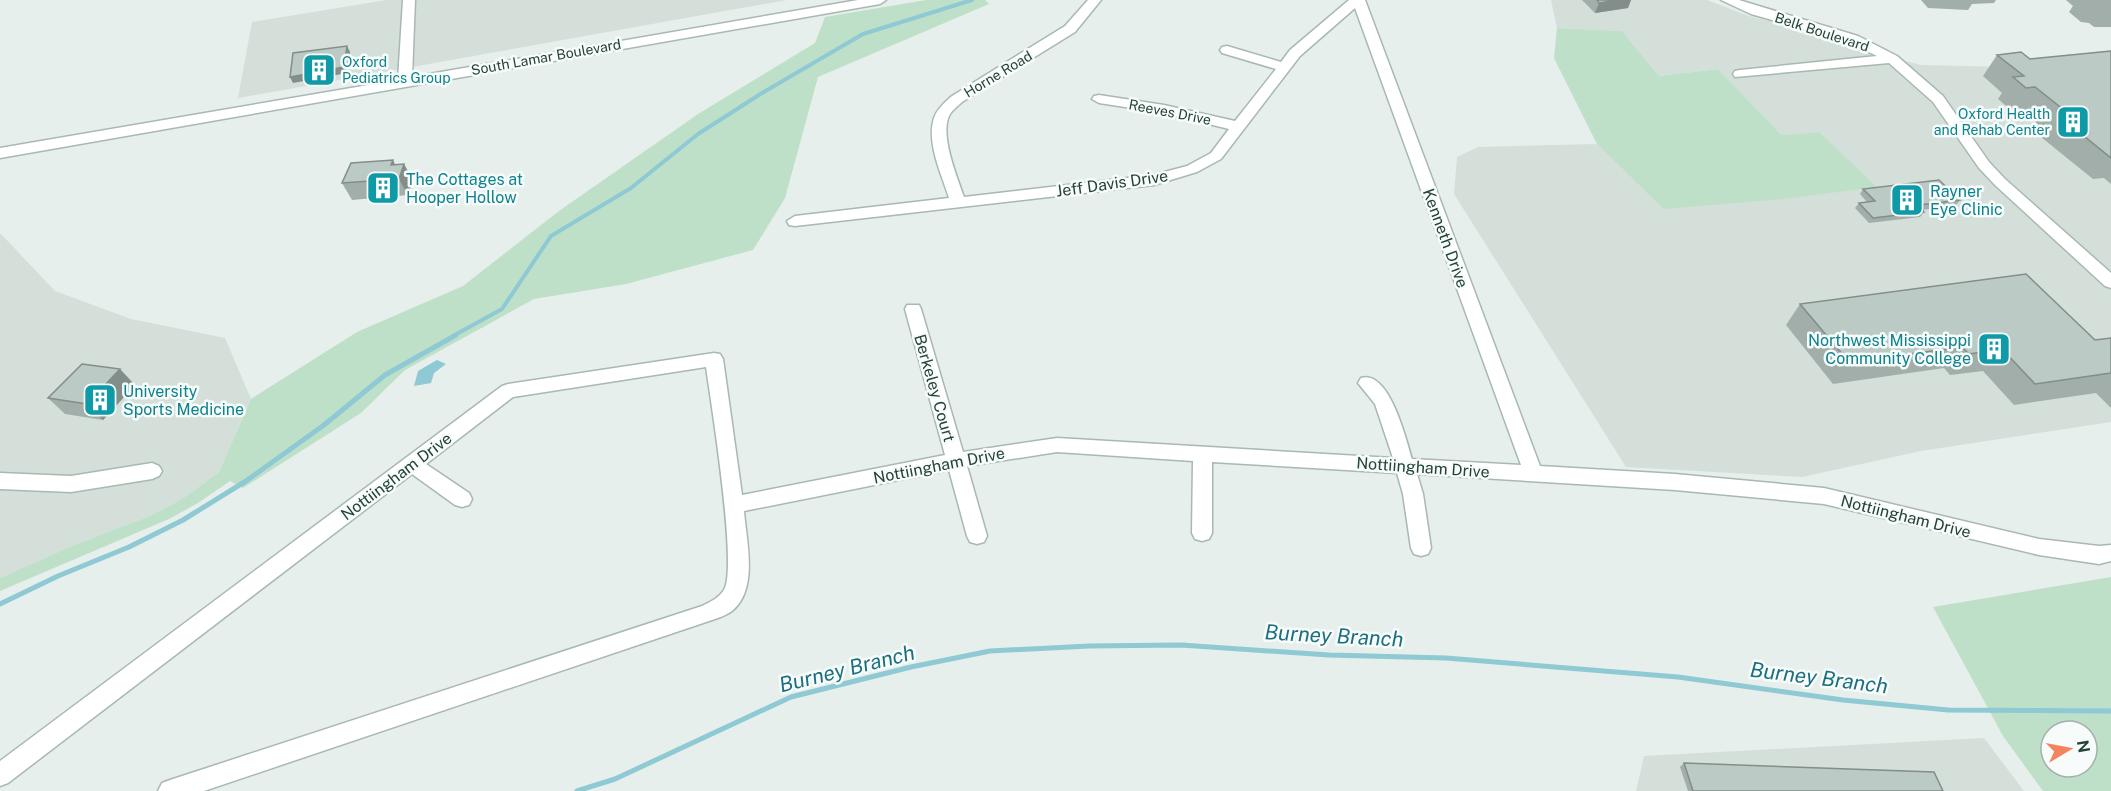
<svg xmlns="http://www.w3.org/2000/svg" width="2111" height="791" font-family="'Public Sans',sans-serif">
<rect width="100%" height="100%" fill="#e6efeb"/>
<!-- built -->
<g fill="#d4dfda">
<path d="M 386,0 L 787,0 L 238,98 L 252,22 Z"/>
<path d="M 1551,0 L 1707,0 L 1749,16 L 1838,40 L 1865,51 L 1921,65 L 2007,67 L 2111,56 L 2111,422 L 1921,451 L 1802,477 L 1626,467 L 1454,194 L 1457,157 L 1478,147 L 1597,144 L 1663,209 L 1820,132 L 1782,135 L 1718,69 L 1659,76 L 1622,31 L 1557,28 Z"/>
<path d="M 0,233 L 55,291 L 131,319 L 225,338 L 251,399 L 219,472 L 182,499 L 150,516 L 74,545 L 0,578 Z"/>
<path d="M 1984,738 L 2024,791 L 1636,791 L 1644,756 Z"/>
</g>
<!-- green -->
<g fill="#bfe0c8" fill-rule="evenodd">
<path d="M 926,0 L 985,0 L 989,4 L 818,77 L 785,198 L 753,250 L 626,284 L 534,299 L 405,370 L 361,413 L 243,488 L 230,481 L 198,503 L 169,519 L 0,591 L 0,578 L 74,545 L 150,516 L 182,499 L 219,472 L 251,399 L 357,332 L 463,286 L 559,211 L 698,114 L 815,43 L 825,17 Z"/>
<path d="M 1557,28 L 1622,31 L 1659,76 L 1718,69 L 1782,135 L 1819,132 L 1877,187 L 1784,199 L 1663,209 L 1597,144 L 1554,58 Z"/>
<path d="M 2111,577 L 2111,791 L 2043,791 L 2003,736 L 1933,607 ZM 2051,731 L 2087,731 L 2087,767 L 2051,767 Z"/>
</g>
<!-- water -->
<path fill="#8ec9d4" d="M 437,360 L 446,364 L 434,373 L 431,383 L 414,386 L 418,371 Z"/>
<g fill="none" stroke-linecap="round" stroke-linejoin="round">
<!-- stream-far1 -->
<path stroke="#8ec9d4" stroke-width="4" d="M 453,336 L 502,309 L 551,236 L 631,188 L 698,134 L 762,93 L 863,34 L 972,0"/>
<!-- stream -->
<g stroke="#8ec9d4" stroke-width="5">
<path d="M 0,604 L 58,576 L 129,547 L 183,520 L 246,481 L 324,425 L 385,375 L 456,335"/>
<path d="M 577,791 L 615,779 L 791,697 L 911,667 L 990,651 L 1089,646 L 1181,645 L 1329,655 L 1446,658 L 1678,677 L 1843,700 L 1948,710 L 2111,711"/>
</g>
<defs>
<g id="minor">
<path d="M 403,0 L 415,0 L 412,77 L 858,0 L 886,0 L 880,4 L 0,158 L 0,148 L 398,80 Z"/>
<path d="M 1088,0 L 1101,0 L 1075,32 L 962,102 C 958,106 951,111 949,116 C 940,136 957,177 964,197 L 1153,175 L 1187,166 L 1211,153 L 1229,129 L 1164,113 L 1099,103 L 1092,99 L 1094,96 L 1099,95 L 1164,105 L 1235,121 L 1276,69 L 1222,53 L 1220,50 L 1222,47 L 1227,46 L 1281,62 L 1290,50 L 1349,0 L 1365,0 L 1540,466 L 1675,474 L 1824,488 L 2039,539 L 2099,546 L 2111,545 L 2111,561 L 2099,564 L 2039,555 L 1824,504 L 1675,490 L 1417,474 L 1423,494 L 1431,548 L 1428,554 L 1421,556 L 1414,554 L 1411,548 L 1403,494 L 1397,473 L 1212,462 L 1212,533 L 1209,539 L 1202,541 L 1195,539 L 1192,533 L 1193,461 L 1057,452 L 967,466 L 987,536 L 984,542 L 977,544 L 970,542 L 967,536 L 949,470 L 744,511 C 746,540 759,589 732,611 C 728,614 721,617 715,619 L 204,791 L 158,791 L 162,783 L 170,780 L 702,606 C 710,602 719,598 724,590 C 738,567 711,402 706,367 L 513,397 L 426,464 L 469,493 L 472,499 L 469,505 L 462,507 L 455,505 L 412,474 L 8,783 L 0,786 L 0,761 L 502,386 L 508,384 L 714,353 L 720,354 L 723,359 L 742,495 L 945,455 L 905,309 L 907,305 L 919,305 L 921,309 L 963,452 L 1057,438 L 1393,458 L 1375,404 L 1358,383 L 1361,378 C 1389,369 1406,439 1412,459 L 1521,465 L 1355,8 L 1300,56 L 1221,159 L 1197,172 L 1154,185 L 795,226 L 789,225 L 787,221 L 795,216 L 949,198 C 942,175 926,143 934,118 C 937,109 945,102 952,96 L 1065,26 Z"/>
<path d="M 1721,0 L 1739,0 L 1858,36 L 1897,56 L 1943,96 L 1989,162 L 2005,179 L 2111,273 L 2111,288 L 2105,286 L 1995,185 L 1979,168 L 1933,102 L 1889,63 L 1735,77 L 1733,74 L 1735,71 L 1740,70 L 1877,56 L 1848,42 L 1751,14 Z"/>
<path d="M 152,463 L 159,466 L 162,471 L 159,476 L 152,479 L 71,492 L 0,489 L 0,473 L 71,476 Z"/>
</g>
</defs>
<!-- minor casing -->
<use href="#minor" stroke="#a8b8b2" stroke-width="3"/>
<!-- minor -->
<use href="#minor" fill="#fff" fill-rule="evenodd"/>
</g>
<!-- wall -->
<g fill="#a1aea9">
<path d="M 1582,0 L 1631,0 L 1628,8 L 1595,13 Z"/>
<path d="M 1921,0 L 1996,0 L 1994,3 L 1972,4 L 1968,10 L 1928,8 Z"/>
<path d="M 2066,0 L 2111,0 L 2111,27 L 2094,27 L 2089,23 L 2081,22 L 2069,12 L 2073,6 Z"/>
<path d="M 2111,51 L 2111,184 L 2104,178 L 2093,179 L 2041,137 L 2046,131 L 2019,108 L 2010,109 L 1998,99 L 2002,93 L 1983,76 L 1997,55 L 2030,59 Z"/>
<path d="M 395,165 L 413,180 L 408,195 L 352,200 L 342,183 Z"/>
<path d="M 1863,189 L 1960,200 L 1956,205 L 1922,210 L 1924,212 L 1920,217 L 1869,223 L 1855,208 L 1859,203 L 1867,202 L 1860,194 Z"/>
<path d="M 1800,304 L 2095,340 L 2111,338 L 2111,408 L 2096,393 L 2014,405 L 1983,371 L 1950,375 L 1944,368 L 1833,384 L 1786,325 Z"/>
<path d="M 135,385 L 103,420 L 65,414 L 48,398 Z"/>
<path d="M 1684,763 L 1943,791 L 1688,791 L 1680,767 Z"/>
</g>
<!-- shaded-wall -->
<g fill="#838d89">
<path d="M 1617,0 L 1631,0 L 1628,8 L 1595,13 L 1599,3 Z"/>
<path d="M 347,46 L 350,52 L 347,73 L 293,83 L 290,77 Z"/>
<path d="M 393,160 L 400,175 L 404,164 L 413,180 L 408,195 L 391,165 Z"/>
<path d="M 120,369 L 135,385 L 103,420 L 87,404 Z"/>
</g>
<!-- building -->
<g fill="#bbcac4" stroke="#838d89" stroke-width="1.5">
<path d="M 1597,0 L 1617,0 L 1599,3 Z"/>
<path d="M 347,46 L 344,67 L 290,77 L 293,53 Z"/>
<path d="M 2111,51 L 2111,158 L 2058,115 L 2069,114 L 2035,87 L 2026,88 L 2013,77 L 2024,76 L 1997,55 L 2021,52 L 2030,59 Z"/>
<path d="M 393,160 L 391,165 L 404,164 L 399,179 L 342,183 L 351,163 Z"/>
<path d="M 1939,180 L 1960,200 L 1918,205 L 1924,212 L 1873,218 L 1859,203 L 1875,201 L 1863,189 Z"/>
<path d="M 2026,274 L 2095,340 L 2111,338 L 2111,373 L 2035,384 L 2002,349 L 1969,354 L 1962,347 L 1849,362 L 1800,304 Z"/>
<path d="M 82,364 L 120,369 L 87,404 L 48,398 Z"/>
<path d="M 1684,763 L 1934,772 L 1943,791 L 1693,791 Z"/>
</g>
<!-- icons -->
<defs>
<symbol id="building-square" viewBox="-11 -11 22 22"><rect x="-9" y="-9" width="18" height="18" rx="4" fill="#0f9aa8" stroke="#f7fbf9"/><path d="M-4-6H4V6H1V3H-1V6H-4ZM-2.5-4.3h1.7v1.8h-1.7ZM.8-4.3h1.7v1.8H.8ZM-2.5-1h1.7V.8h-1.7ZM.8-1h1.7V.8H.8Z" fill="#fff"/></symbol>
</defs>
<g fill-rule="evenodd">
<use href="#building-square" x="300" y="51" width="38" height="38"/>
<use href="#building-square" x="2054" y="103" width="38" height="38"/>
<use href="#building-square" x="364" y="169" width="38" height="38"/>
<use href="#building-square" x="1888" y="181" width="38" height="38"/>
<use href="#building-square" x="1975" y="330" width="38" height="38"/>
<use href="#building-square" x="81" y="381" width="38" height="38"/>
</g>
<g text-anchor="middle" stroke-width="5" stroke-linejoin="round" paint-order="stroke">
<!-- far-street labels -->
<g font-size="14" fill="#24423a" stroke="#f7fbf9">
<text transform="translate(1822 32) rotate(18)" y="5">Belk Boulevard</text>
<text transform="translate(546 57) rotate(-10)" y="5">South Lamar Boulevard</text>
<text transform="translate(998 74) rotate(-31)" y="5">Horne Road</text>
<text transform="translate(1170 112) rotate(11)" y="5">Reeves Drive</text>
</g>
<!-- far-culture labels -->
<g font-size="14" fill="#0d838f" stroke="#f7fbf9" text-anchor="start">
<text x="342" y="67">Oxford<tspan x="342" dy="16">Pediatrics Group</tspan></text>
<text x="2050" y="119" text-anchor="end">Oxford Health<tspan x="2050" dy="16">and Rehab Center</tspan></text>
</g>
<!-- culture labels -->
<g font-size="16" fill="#0d838f" stroke="#f7fbf9" text-anchor="start">
<text x="406" y="185">The Cottages at<tspan x="406" dy="18">Hooper Hollow</tspan></text>
<text x="1930" y="197">Rayner<tspan x="1930" dy="18">Eye Clinic</tspan></text>
<text x="1971" y="346" text-anchor="end">Northwest Mississippi<tspan x="1971" dy="18">Community College</tspan></text>
<text x="123" y="397">University<tspan x="123" dy="18">Sports Medicine</tspan></text>
</g>
<!-- street labels -->
<g font-size="16" fill="#24423a" stroke="#f7fbf9">
<text transform="translate(1112 183) rotate(-8)" y="6">Jeff Davis Drive</text>
<text transform="translate(1446 238) rotate(70)" y="6">Kenneth Drive</text>
<text transform="translate(935 388) rotate(74)" y="6">Berkeley Court</text>
<text transform="translate(939 465) rotate(-11)" y="6">Nottiingham Drive</text>
<text transform="translate(1423 467) rotate(4)" y="6">Nottiingham Drive</text>
<text transform="translate(396 476) rotate(-37)" y="6">Nottiingham Drive</text>
<text transform="translate(1906 516) rotate(14)" y="6">Nottiingham Drive</text>
</g>
<!-- near-water labels -->
<g font-size="21" font-style="italic" fill="#1c6f80" stroke="#f7fbf9">
<text transform="translate(1334 636) rotate(3)" y="7">Burney Branch</text>
<text transform="translate(847 669) rotate(-14)" y="7">Burney Branch</text>
<text transform="translate(1819 678) rotate(7)" y="7">Burney Branch</text>
</g>
</g>
<!-- north arrow -->
<g transform="translate(2069 749) rotate(80)"><circle r="28" fill="#f7fbf9" stroke="#a3b1ad" stroke-width="1.5"/>
<path d="M0-4.5L10 22L0 15L-10 22Z" fill="#f4845f"/>
<text y="-9" font-size="16" font-weight="bold" text-anchor="middle" fill="#24423a">N</text>
</g>
</svg>
